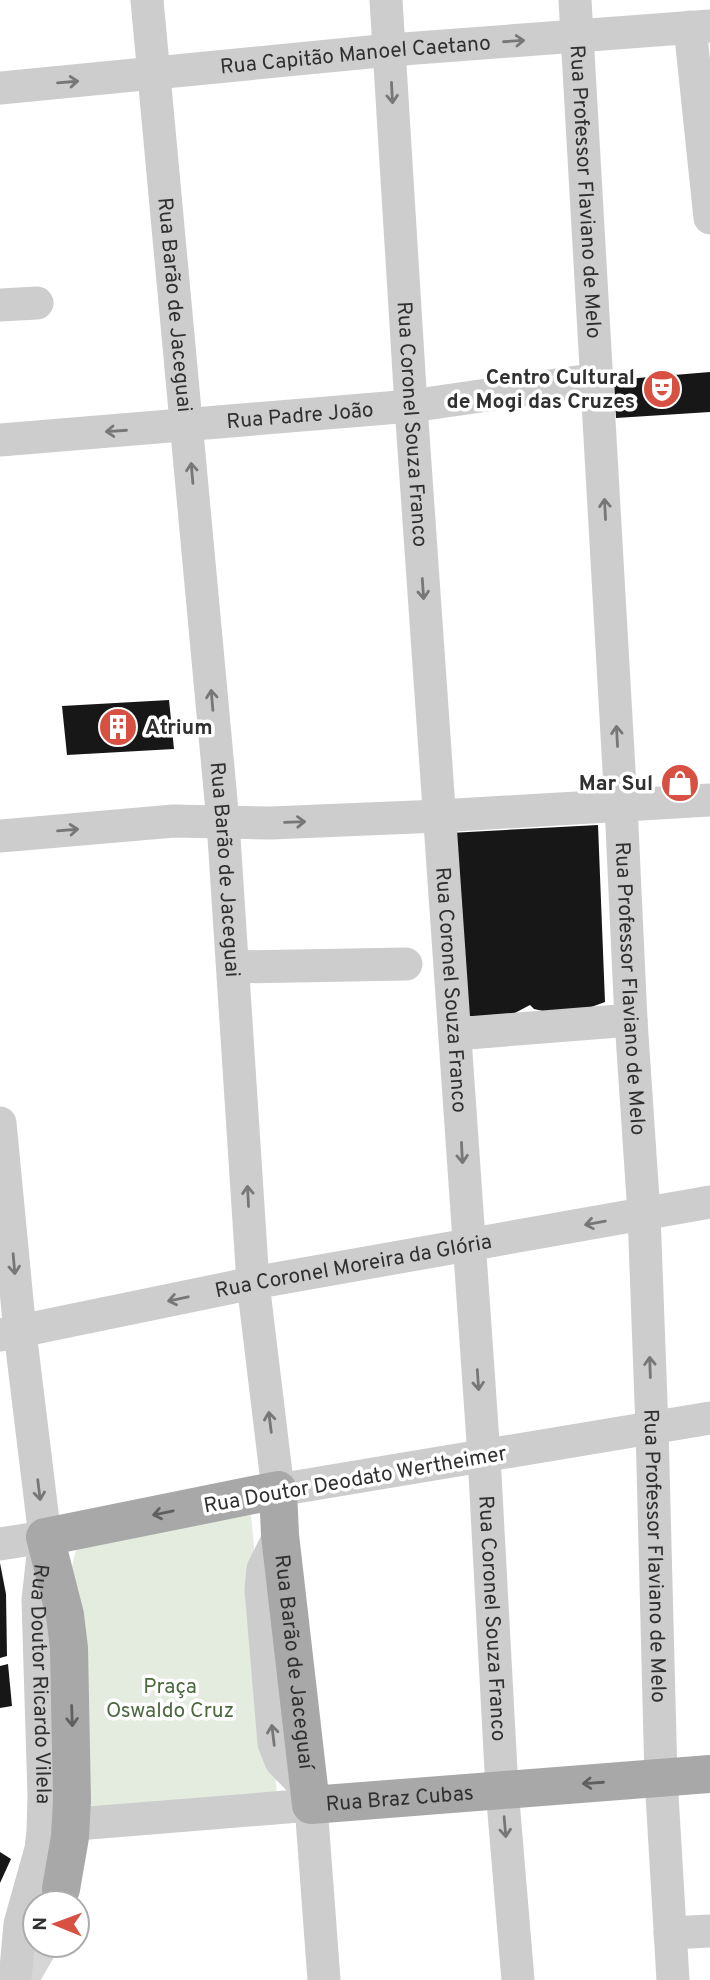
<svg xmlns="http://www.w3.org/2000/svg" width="710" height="1980" font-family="Overpass,sans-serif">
<rect width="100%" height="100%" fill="#fff"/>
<!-- green -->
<path fill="#e4ecdf" d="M 251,1515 L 277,1794 L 78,1812 L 68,1582 L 78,1542 Z"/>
<!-- building -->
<g fill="#171717">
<path d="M 710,372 L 710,412 L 616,418 L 614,380 Z"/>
<path d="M 169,700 L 174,749 L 67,755 L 62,706 Z"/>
<path d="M 598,825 L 605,1002 L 572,1014 L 552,1013 L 534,1009 L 530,1005 L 511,1015 L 493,1019 L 463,1015 L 450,833 Z"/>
<path d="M 0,1563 L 6,1594 L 7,1656 L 0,1658 Z"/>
<path d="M 8,1664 L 12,1706 L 0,1708 L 0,1666 Z"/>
<path d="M 0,1852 L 11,1859 L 0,1883 Z"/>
</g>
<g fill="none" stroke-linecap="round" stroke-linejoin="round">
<!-- major-tunnel -->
<path stroke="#d6d6d6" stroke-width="38" stroke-dasharray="38 19" stroke-linecap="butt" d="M 19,1980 L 39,1945"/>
<!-- minor -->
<g stroke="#cdcdcd" stroke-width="33">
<path id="s1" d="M 147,0 L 223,822 L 253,1283 L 278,1490 L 710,1418"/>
<path id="s2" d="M 386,0 L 411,406 L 484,1456 L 502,1789 L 518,1980"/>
<path id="s3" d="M 575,0 L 621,805 L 631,1020 L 644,1214 L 652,1428 L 661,1778 L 673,1980"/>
<path d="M 690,27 L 710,218"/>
<path id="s4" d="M 0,88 L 390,50 L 710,26"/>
<path d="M 0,305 L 37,303"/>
<path id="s5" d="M 0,440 L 411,406 L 598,379"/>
<path d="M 0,836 L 174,821 L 271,823 L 439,816 L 710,800"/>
<path d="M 234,967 L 406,964"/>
<path d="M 455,1034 L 631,1020"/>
<path id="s6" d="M 0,1123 L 20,1332 L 45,1537 L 38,1600 L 44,1796 L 43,1831 L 41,1849 L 20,1924 L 15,1980"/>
<path id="s7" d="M 0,1335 L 253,1283 L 710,1202"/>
<path d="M 280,1535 L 263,1569 L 261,1589 L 274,1743 L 281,1761 L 309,1790"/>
<path d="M 0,1544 L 45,1537"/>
<path d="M 89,1823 L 311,1805 L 324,1980"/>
<path d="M 670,1933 L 710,1931"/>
</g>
<!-- major -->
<path stroke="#a8a8a8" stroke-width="38" id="s8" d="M 61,1889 L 70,1837 L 72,1800 L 69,1648 L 65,1615 L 45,1537 L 278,1490 L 280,1535 L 311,1805 L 710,1774"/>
</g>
<!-- one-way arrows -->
<defs><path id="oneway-shaft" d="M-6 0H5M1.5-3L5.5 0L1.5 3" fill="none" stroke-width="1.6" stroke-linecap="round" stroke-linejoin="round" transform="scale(1.75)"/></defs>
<g stroke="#777">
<use href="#oneway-shaft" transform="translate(514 41) rotate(-4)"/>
<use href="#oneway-shaft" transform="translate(68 82) rotate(-5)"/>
<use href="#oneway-shaft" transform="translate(392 93) rotate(87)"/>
<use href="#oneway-shaft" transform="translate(116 431) rotate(176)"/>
<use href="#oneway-shaft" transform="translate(192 473) rotate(-95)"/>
<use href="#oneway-shaft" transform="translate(605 509) rotate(-93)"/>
<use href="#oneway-shaft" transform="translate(423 589) rotate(86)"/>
<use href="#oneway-shaft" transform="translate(212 700) rotate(-95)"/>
<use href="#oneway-shaft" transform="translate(617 736) rotate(-93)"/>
<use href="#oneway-shaft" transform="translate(295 822) rotate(-2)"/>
<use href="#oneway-shaft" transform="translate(68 830) rotate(-5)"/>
<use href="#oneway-shaft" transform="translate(462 1153) rotate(87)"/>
<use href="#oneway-shaft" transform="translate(248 1196) rotate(-93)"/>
<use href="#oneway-shaft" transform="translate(595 1223) rotate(170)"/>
<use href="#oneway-shaft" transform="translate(14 1264) rotate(85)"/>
<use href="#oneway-shaft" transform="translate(178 1299) rotate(168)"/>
<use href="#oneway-shaft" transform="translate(650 1367) rotate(-92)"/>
<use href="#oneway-shaft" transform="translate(478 1380) rotate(86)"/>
<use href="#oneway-shaft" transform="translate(270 1422) rotate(-97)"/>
<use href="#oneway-shaft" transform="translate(39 1490) rotate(83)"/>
<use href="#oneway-shaft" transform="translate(273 1735) rotate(-97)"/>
<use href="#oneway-shaft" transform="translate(505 1827) rotate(85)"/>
</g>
<g stroke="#606060">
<use href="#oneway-shaft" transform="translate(163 1513) rotate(168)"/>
<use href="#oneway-shaft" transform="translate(72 1716) rotate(88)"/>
<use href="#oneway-shaft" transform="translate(593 1783) rotate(176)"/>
</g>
<!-- icons -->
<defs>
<symbol id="theatre-disc" viewBox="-11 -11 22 22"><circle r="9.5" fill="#d85041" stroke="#fff"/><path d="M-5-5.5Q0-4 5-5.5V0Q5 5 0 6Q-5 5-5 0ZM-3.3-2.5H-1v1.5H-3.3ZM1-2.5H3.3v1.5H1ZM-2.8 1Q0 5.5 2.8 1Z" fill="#fff"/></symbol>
<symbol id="building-disc" viewBox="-11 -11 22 22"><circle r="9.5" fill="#d85041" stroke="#fff"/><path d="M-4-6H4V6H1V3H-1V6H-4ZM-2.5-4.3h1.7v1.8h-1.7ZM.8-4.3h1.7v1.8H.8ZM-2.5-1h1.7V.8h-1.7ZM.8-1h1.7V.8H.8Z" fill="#fff"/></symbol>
<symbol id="shop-disc" viewBox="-11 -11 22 22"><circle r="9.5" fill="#d85041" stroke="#fff"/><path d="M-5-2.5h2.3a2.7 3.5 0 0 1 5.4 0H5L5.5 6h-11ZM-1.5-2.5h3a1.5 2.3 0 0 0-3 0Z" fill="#fff"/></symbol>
</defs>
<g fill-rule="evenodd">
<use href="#theatre-disc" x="640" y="367" width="44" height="44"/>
<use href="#building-disc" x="96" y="705" width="44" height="44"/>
<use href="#shop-disc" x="658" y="761" width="44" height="44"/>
</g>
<g text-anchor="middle" stroke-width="7" stroke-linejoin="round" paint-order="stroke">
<!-- street labels -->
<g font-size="21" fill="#303030" stroke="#fff">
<text dy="7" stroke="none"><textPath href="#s4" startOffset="357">Rua Capitão Manoel Caetano</textPath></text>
<text dy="7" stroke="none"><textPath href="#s3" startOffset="192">Rua Professor Flaviano de Melo</textPath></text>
<text dy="7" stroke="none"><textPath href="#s1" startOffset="306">Rua Barão de Jaceguai</textPath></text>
<text dy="7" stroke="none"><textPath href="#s5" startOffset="301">Rua Padre João</textPath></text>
<text dy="7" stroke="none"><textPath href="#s2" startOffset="425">Rua Coronel Souza Franco</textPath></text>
<text dy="7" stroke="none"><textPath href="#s1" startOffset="873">Rua Barão de Jaceguai</textPath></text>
<text dy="7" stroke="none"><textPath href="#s2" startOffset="992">Rua Coronel Souza Franco</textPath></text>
<text dy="7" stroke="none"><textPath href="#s3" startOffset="990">Rua Professor Flaviano de Melo</textPath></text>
<text dy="7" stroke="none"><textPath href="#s7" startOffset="360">Rua Coronel Moreira da Glória</textPath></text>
<text transform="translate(355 1479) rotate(-10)" y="7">Rua Doutor Deodato Wertheimer</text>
<text dy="7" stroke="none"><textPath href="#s3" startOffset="1558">Rua Professor Flaviano de Melo</textPath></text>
<text dy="7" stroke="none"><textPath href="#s2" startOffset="1622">Rua Coronel Souza Franco</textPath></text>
<text dy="7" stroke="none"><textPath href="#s8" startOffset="766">Rua Barão de Jaceguaí</textPath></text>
<text dy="7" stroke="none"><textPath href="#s6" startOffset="564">Rua Doutor Ricardo Vilela</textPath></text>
<text dy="7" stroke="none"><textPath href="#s8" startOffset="999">Rua Braz Cubas</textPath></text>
</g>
<!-- poi labels -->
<g font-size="21" font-weight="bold" fill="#303030" stroke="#fff" text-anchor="end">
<text x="635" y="384">Centro Cultural<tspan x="635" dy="24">de Mogi das Cruzes</tspan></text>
<text x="145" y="734" text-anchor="start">Atrium</text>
<text x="653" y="790">Mar Sul</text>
</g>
<!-- park labels -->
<g font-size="21" fill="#4c6940" stroke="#fff">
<text x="170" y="1693">Praça<tspan x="170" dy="24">Oswaldo Cruz</tspan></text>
</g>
</g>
<!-- north arrow -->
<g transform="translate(56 1924) rotate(271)"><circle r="33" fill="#ffffff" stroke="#acacac" stroke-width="2"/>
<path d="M0-5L12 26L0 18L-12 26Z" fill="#d85041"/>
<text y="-10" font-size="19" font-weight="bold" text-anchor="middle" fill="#303030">N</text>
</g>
</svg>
